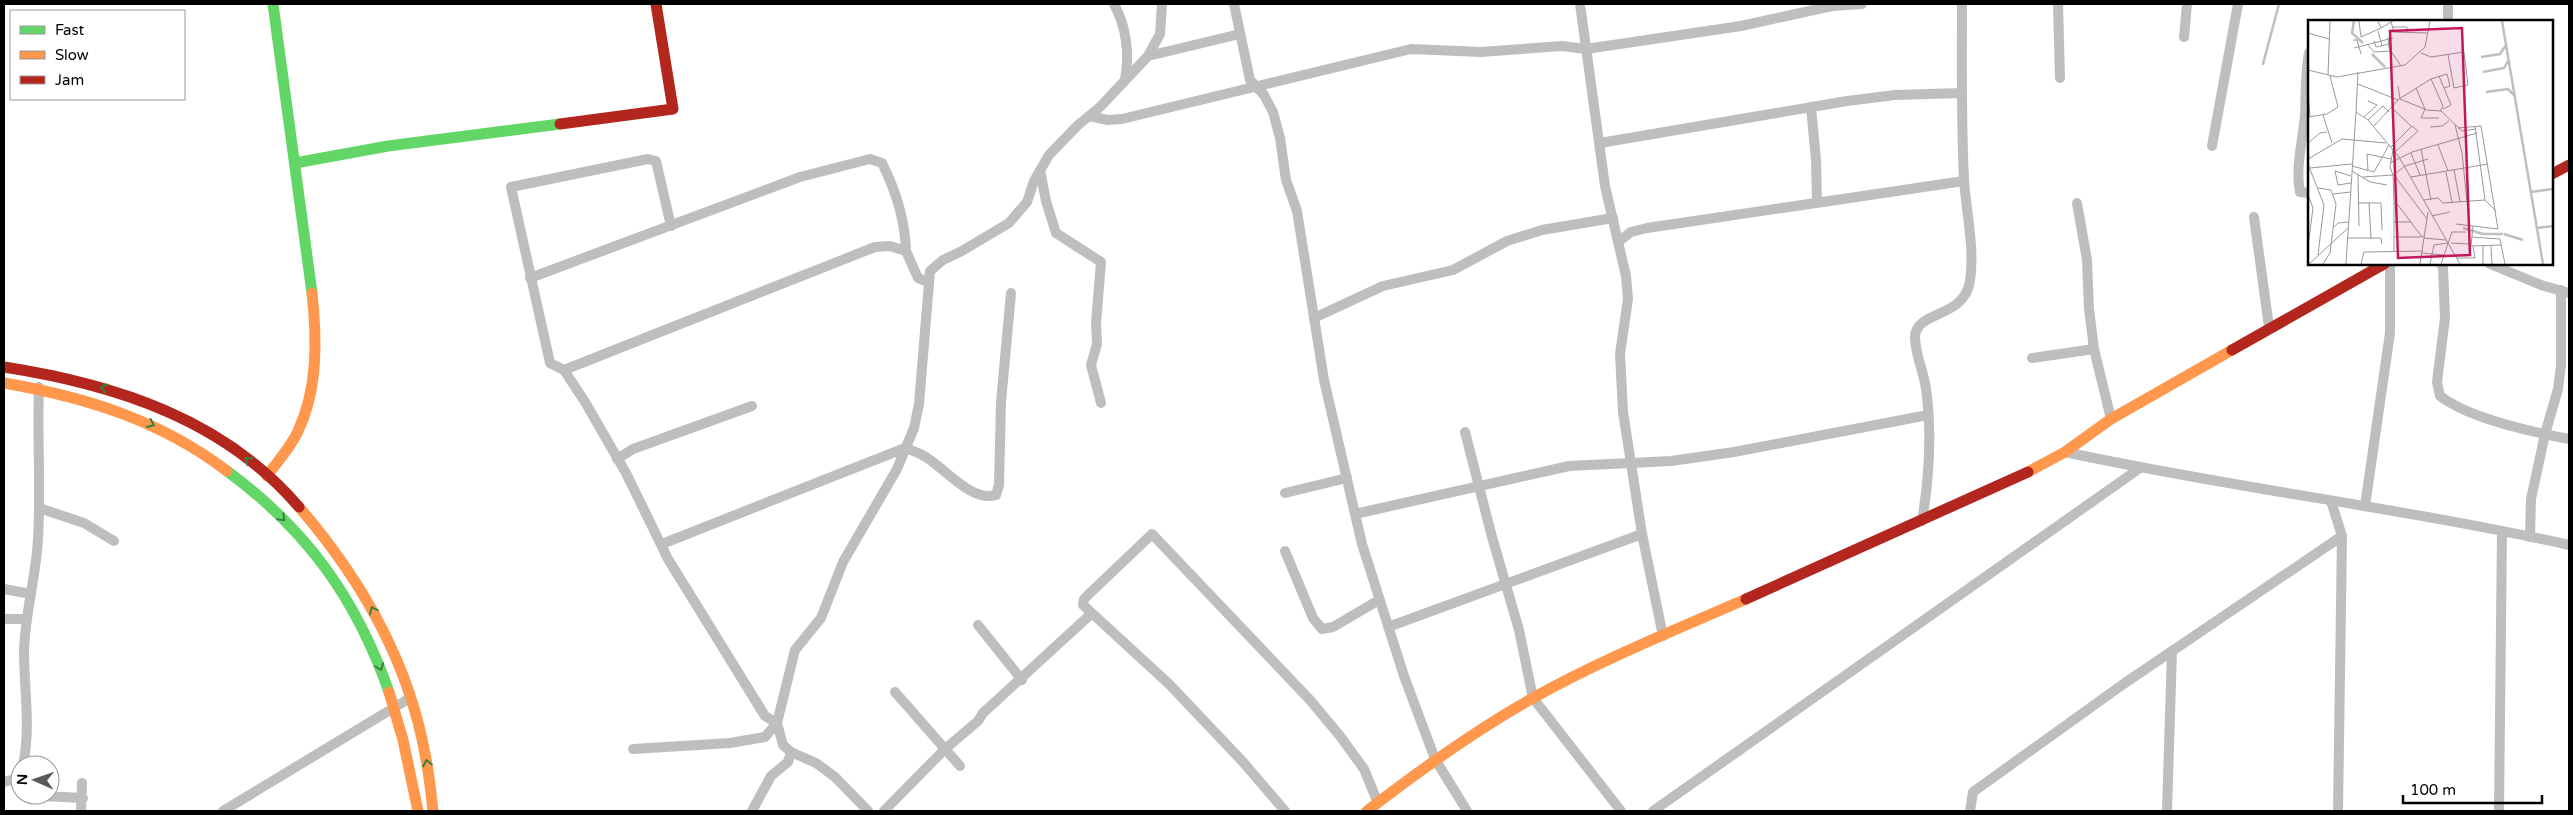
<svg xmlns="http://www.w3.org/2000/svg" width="2573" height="815" font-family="'Varela Round',sans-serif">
<rect width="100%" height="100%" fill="#fff"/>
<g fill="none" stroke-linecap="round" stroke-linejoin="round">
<!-- stream -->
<path stroke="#bfbfbf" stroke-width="2.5" d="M 2263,64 L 2279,4"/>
<!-- street -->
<g stroke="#bebebe" stroke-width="10">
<path d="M 1114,4 C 1126,26 1130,54 1125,79"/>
<path d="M 1234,4 L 1250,80 L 1264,95 L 1273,112 L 1280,138 L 1286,180 L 1297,211 L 1324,380 L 1362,544 L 1404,676 L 1435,759 L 1467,811"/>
<path d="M 1580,4 L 1605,186 L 1626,276 L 1628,299 L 1620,354 L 1623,412 L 1642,534 L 1663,636"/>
<path d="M 2058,4 L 2060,78"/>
<path d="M 2448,4 L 2448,21"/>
<path d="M 2184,37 L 2187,4"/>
<path d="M 2309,53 C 2305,73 2306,94 2305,115 C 2303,141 2295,166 2300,192 L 2309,193"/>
<path d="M 1148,56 L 1240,34"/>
<path d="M 1811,107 L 1816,160 L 1817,203"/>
<path d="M 1089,116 L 1108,120 L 1122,119 L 1411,49 L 1481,52 L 1562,46 L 1586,49 L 1741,26 L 1832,6 L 1862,4"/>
<path d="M 1600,143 L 1847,101 L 1895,95 L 1962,93"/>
<path d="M 2212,146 L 2238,4"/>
<path d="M 1040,170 L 1046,201 L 1056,233 L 1101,262 L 1096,323 L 1097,344 L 1091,365 L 1101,403"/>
<path d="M 2077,203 L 2087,260 L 2089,309 L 2094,349 L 2111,419"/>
<path d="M 2254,217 L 2269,327"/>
<path d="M 1618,242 L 1631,232 L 1647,228 L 1964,181"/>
<path d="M 2441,264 L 2443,267 L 2445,318 L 2437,382 L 2440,396 C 2470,419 2532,432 2569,439"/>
<path d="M 2490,264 L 2541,285 L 2569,293"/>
<path d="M 530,278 L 800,177 L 870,159 L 882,163 C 896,191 905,219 906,251"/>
<path d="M 1314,318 L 1383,286 L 1453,270 L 1507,241 L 1542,230 L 1613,218"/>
<path d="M 2032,358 L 2094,349"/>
<path d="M 564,370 L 550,363 L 511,187 L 648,159 L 656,161 L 671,226"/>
<path d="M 1465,432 L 1492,537 L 1519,630 L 1533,698 L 1621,811"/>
<path d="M 2065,452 C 2232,488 2403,508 2569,545"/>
<path d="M 617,459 L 633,449 L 752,406"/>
<path d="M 1285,493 L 1347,478"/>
<path d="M 2365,506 L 2390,333 L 2390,264"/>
<path d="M 39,508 L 84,523 L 114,541"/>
<path d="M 1355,514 L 1569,466 L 1671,461 L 1734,452 L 1928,415"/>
<path d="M 1922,521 C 1929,479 1932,432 1926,389 C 1924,372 1915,355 1915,337 C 1916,310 1964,319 1970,281 C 1975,248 1966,212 1964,179 C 1961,120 1962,62 1962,4"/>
<path d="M 2530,537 L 2531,499 L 2545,434 L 2558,389 L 2561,365 L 2561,290"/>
<path d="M 662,544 L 905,448 C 914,451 923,454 930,460 C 948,472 973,502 996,495 L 999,485 L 1001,402 L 1011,293"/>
<path d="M 1285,551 L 1313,618 L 1322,629 L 1333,627 L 1379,600"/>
<path d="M 4,589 L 31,594"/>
<path d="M 4,619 L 26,619"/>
<path d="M 978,625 L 1022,680"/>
<path d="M 1388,627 L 1642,534"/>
<path d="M 895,692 L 960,766"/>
<path d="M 633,749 L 730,743 L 765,737 L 777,723 L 795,650 L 821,618 L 843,562 L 897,469 L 914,428 L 919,404 L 930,271 L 943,260 L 960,252 L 1009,223 L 1027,202 L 1034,181 L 1049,155 L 1078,125 L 1100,107 L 1148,56 L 1160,34 L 1162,4"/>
<path d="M 23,765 C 31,728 24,689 24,651 C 25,613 36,577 38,539 C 41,488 37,437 39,387"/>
<path d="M 4,782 L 15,779 L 20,773"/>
<path d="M 23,795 L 83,798"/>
<path d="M 81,811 L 82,783"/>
<path d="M 223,811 L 410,698"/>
<path d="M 752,811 L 771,776 L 788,762 L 791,752"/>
<path d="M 868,811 L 835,777 L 816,763 L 791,752 L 783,745 L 777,723 L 765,716 L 668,559 L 626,473 L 585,402 L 564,370 L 875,247 L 890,246 L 906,251 L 918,278 L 928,282"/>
<path d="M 884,811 L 945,749 L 978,721 L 983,713 L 1091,614"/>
<path d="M 1285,811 L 1243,762 L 1169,684 L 1083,605 L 1084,599 L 1092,591 L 1152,534 L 1310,700 L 1340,736 L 1364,769 L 1378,803"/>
<path d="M 1653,811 L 2140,468"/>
<path d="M 1970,811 L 1973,792 L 2122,685 L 2342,536 L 2331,501"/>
<path d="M 2167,811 L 2172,651"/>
<path d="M 2338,811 L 2342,536"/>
<path d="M 2499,811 L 2502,531"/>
</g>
<!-- fast -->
<g stroke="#63d668" stroke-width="11">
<path d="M 273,4 L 312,293"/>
<path d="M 295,163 L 388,146 L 560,124"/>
<path d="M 227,471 C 307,530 356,598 389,692"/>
</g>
<!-- slow -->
<g stroke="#ff974d" stroke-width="11">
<path d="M 4,383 C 85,397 160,420 227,471"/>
<path d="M 2028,472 L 2065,452 L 2111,419 L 2232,350"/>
<path d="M 267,476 C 277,462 291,447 298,431 C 318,389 317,339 312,293"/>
<path d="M 299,507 C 361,579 408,660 425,754 C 429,773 431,792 433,811"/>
<path d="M 389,692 L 403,740 L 418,811"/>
<path d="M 1367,811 C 1420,770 1474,731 1533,698 C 1601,660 1675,630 1746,599"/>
</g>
<!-- jam -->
<g stroke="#b3261e" stroke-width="11">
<path d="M 560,124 L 673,109 L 656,4"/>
<path d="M 2552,174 L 2569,165"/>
<path d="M 2232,350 L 2384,264"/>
<path d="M 4,367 C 114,384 224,419 299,507"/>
<path d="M 1746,599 L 2028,472"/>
</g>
</g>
<!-- one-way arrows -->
<defs><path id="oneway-chevron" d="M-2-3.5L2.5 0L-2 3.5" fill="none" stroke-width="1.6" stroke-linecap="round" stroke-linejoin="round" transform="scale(1.25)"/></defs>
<g stroke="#3b803e">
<use href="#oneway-chevron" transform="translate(104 388) rotate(-163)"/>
<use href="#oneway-chevron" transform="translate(151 424) rotate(24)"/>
<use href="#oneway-chevron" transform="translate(248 460) rotate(-141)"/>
<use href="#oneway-chevron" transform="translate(282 518) rotate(45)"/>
<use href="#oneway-chevron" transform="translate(373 610) rotate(-116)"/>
<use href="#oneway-chevron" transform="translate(380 667) rotate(69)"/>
<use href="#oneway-chevron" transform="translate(427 763) rotate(-101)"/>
</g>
<!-- overview -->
<g transform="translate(2308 20)">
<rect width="245" height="245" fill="#fff"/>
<path fill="none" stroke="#bfbfbf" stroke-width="2.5" d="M 46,1 L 44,13 L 55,23M 194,1 L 235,244M 64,34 L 77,47M 173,37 L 192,34 L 198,25M 175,52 L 196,48 L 200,41M 178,72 L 200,69 L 206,75M 222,172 L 245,169M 155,208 L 175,214 L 195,214M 229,208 L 245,206M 196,214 L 215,220"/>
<path fill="none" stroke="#999" stroke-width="1" d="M 51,1 L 53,17 L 73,8M 70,1 L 73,8 L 85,1M 83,2 L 86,12 L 119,13M 84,7 L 99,7 L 99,12M 70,11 L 74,26M 0,13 L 21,19M 80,17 L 81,28 L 93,46M 45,20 L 49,20 L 53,34M 66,21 L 68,27 L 81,24M 59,24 L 66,32 L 83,31M 46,28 L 85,18M 113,33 L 123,37 L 156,32 L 160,65 L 146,68 L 140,35M 0,50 L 29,57 L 97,45 L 117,27 L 122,1M 50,52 L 48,92 L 60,100 L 91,137 L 152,244M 20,55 L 22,1M 131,56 L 143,85 L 135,89M 123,59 L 139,54 L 142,66 L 136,68M 50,64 L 90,80M 90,66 L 92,79 L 119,90 L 133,91 L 154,111 L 168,109M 108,68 L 117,89 L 113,98 L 131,98M 0,75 L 2,96M 84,88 L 103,106M 15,95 L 24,123M 0,97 L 19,94 L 30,87 L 22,56M 56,97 L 69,85 L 60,81M 60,100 L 75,86 L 81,92M 147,105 L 154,133 L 161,201M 66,106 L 91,79 L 123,59 L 135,86 L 132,91M 122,107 L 134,106 L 141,101M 0,123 L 12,113 L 19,112M 130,125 L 140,151M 83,127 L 104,106 L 110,111 L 87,132M 113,129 L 123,180M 103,133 L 112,155M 0,139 L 34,119 L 78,123M 82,143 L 104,132 L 169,113M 0,144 L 16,185 L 10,235M 44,146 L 66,152 L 81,125M 2,148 L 44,144M 146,150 L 152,182M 27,151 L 30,165 L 43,163M 27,151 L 43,156M 44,151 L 62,162 L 79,165M 60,151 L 59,134 L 83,139M 138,152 L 144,182M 50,154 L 51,206M 86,155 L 119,199M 55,157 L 85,155 L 82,147 L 85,130M 103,157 L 180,144M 10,168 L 23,170 L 28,184 L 22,233 L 15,244M 25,174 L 43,172M 0,175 L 5,188 L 0,226M 116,180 L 130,178 L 135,183 L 177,180 L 167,106M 177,180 L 188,191M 50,183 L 73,183 L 74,210M 61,183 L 63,219M 86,184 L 86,231M 124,196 L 142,192M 86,202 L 103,202M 148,204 L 190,209 L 173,106 L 150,108M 165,206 L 163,226 L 193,225M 25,208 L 30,203 L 41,202M 117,215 L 114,217 L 90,185 L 86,184 L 85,155 L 97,146 L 120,139M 86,217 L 113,217M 164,217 L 192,219 L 197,244M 39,218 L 73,218 L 74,224M 116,218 L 138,220M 143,223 L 162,224M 175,226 L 175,244M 183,226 L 184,244M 114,233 L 136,235M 149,238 L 167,238 L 165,226M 1,244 L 40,208M 38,244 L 48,92M 53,244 L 56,232 L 115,231M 112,244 L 120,192M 122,244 L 126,225 L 140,223M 133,244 L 144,212 L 158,212"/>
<path fill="#c2185b" fill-opacity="0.15" stroke="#c2185b" stroke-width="2.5" d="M 154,8 L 162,235 L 90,238 L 82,11 Z"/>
<rect width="245" height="245" fill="none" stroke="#000" stroke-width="2.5"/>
</g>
<!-- border -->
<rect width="2573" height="815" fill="none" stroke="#000000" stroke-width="10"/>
<!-- legend -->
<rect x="10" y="10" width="175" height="90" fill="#ffffff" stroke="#999999"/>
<rect x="20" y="26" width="25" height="8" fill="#63d668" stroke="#999999"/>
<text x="55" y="35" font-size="15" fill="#000000">Fast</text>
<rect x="20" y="51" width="25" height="8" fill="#ff974d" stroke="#999999"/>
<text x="55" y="60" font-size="15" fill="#000000">Slow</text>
<rect x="20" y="76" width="25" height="8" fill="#b3261e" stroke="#999999"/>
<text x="55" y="85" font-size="15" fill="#000000">Jam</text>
<!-- north arrow -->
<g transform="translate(35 780) rotate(272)"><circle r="24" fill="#ffffff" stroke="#999999"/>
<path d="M0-4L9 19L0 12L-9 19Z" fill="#595959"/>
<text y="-8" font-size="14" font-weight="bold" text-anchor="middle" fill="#000000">N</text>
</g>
<!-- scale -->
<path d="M2403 795v8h139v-8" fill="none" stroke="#000000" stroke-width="2.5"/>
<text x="2410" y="795" font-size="15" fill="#000000" stroke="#ffffff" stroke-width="4" paint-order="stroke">100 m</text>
</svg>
